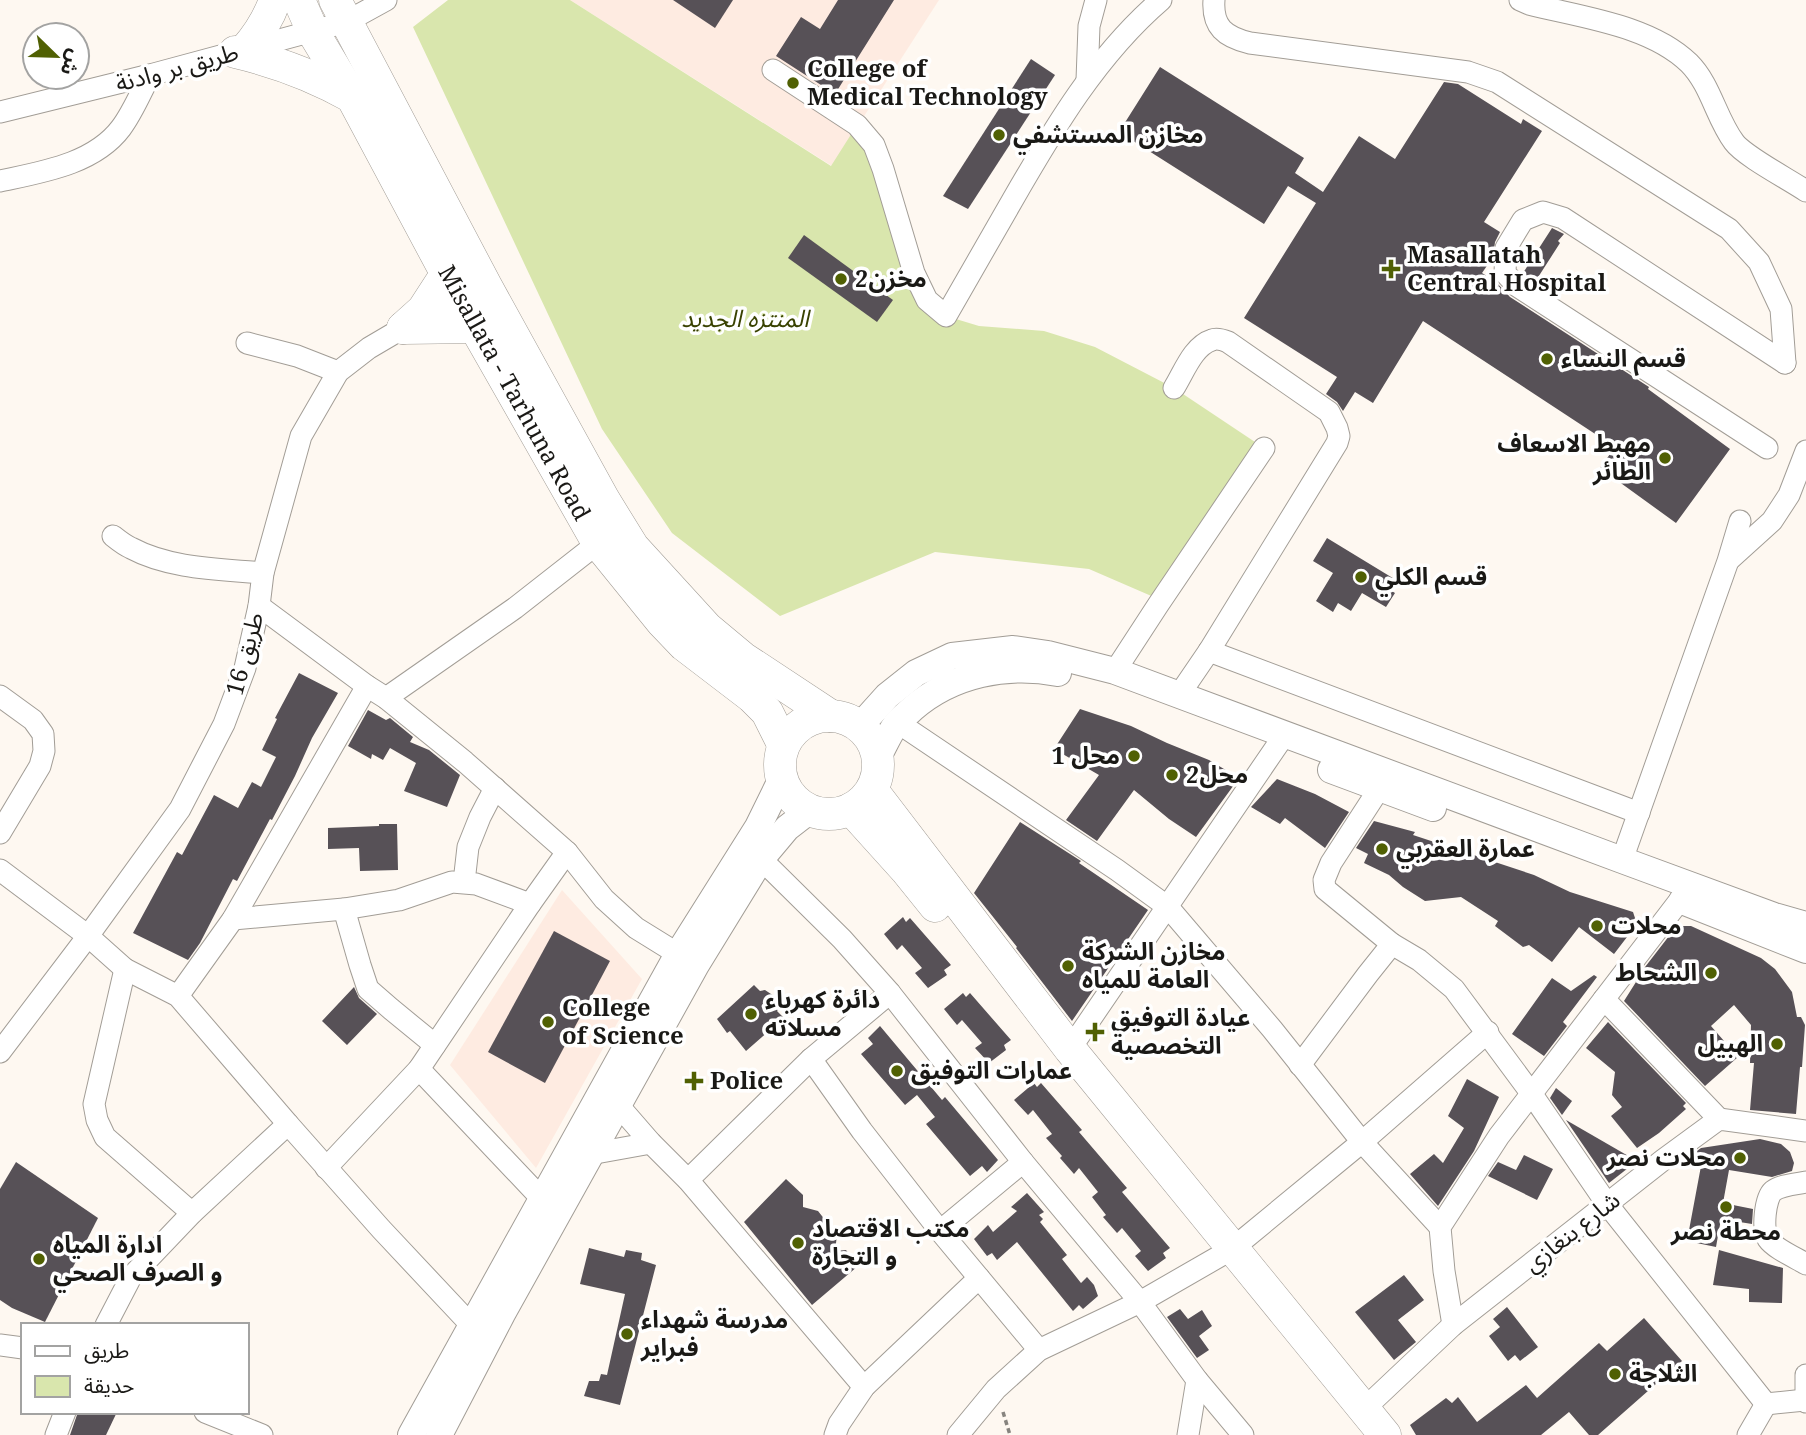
<svg xmlns="http://www.w3.org/2000/svg" width="1806" height="1435" font-family="'Noto Serif','Noto Sans Arabic',serif">
<rect width="100%" height="100%" fill="#fef8f1"/>
<!-- education -->
<g fill="#feebe1">
<path d="M 570,0 L 939,0 L 832,166 Z"/>
<path d="M 562,890 L 642,979 L 536,1168 L 450,1065 Z"/>
</g>
<!-- green -->
<path fill="#d9e6ad" d="M 448,0 L 570,0 L 831,166 L 857,125 L 906,244 L 946,316 L 979,326 L 1044,331 L 1095,347 L 1174,388 L 1264,448 L 1156,598 L 1089,569 L 935,552 L 780,616 L 672,533 L 602,429 L 413,27 Z"/>
<!-- building -->
<g fill="#575157">
<path d="M 673,0 L 733,0 L 715,28 Z"/>
<path d="M 838,0 L 894,0 L 835,94 L 776,56 L 801,17 L 820,29 Z"/>
<path d="M 1031,59 L 1055,75 L 968,209 L 943,196 Z"/>
<path d="M 1160,67 L 1304,158 L 1295,173 L 1323,192 L 1359,136 L 1395,159 L 1444,82 L 1458,84 L 1521,124 L 1523,119 L 1542,131 L 1484,222 L 1500,232 L 1495,242 L 1493,257 L 1482,273 L 1496,282 L 1510,297 L 1649,387 L 1648,389 L 1730,449 L 1676,523 L 1600,468 L 1615,447 L 1423,321 L 1373,403 L 1355,392 L 1343,411 L 1337,402 L 1326,394 L 1337,377 L 1244,318 L 1316,203 L 1288,186 L 1264,224 L 1119,132 Z"/>
<path d="M 1552,228 L 1564,234 L 1558,241 L 1560,243 L 1535,282 L 1523,273 Z"/>
<path d="M 804,235 L 893,300 L 877,322 L 788,258 Z"/>
<path d="M 1327,538 L 1396,580 L 1390,590 L 1395,593 L 1386,607 L 1362,593 L 1351,611 L 1338,603 L 1333,612 L 1316,601 L 1333,573 L 1313,561 Z"/>
<path d="M 299,673 L 338,693 L 312,738 L 295,776 L 272,820 L 270,819 L 237,881 L 233,879 L 200,943 L 188,960 L 133,933 L 177,852 L 182,855 L 214,795 L 238,808 L 252,782 L 261,787 L 276,757 L 262,750 L 277,719 L 275,718 Z"/>
<path d="M 1080,709 L 1131,726 L 1167,743 L 1209,760 L 1239,778 L 1196,837 L 1169,819 L 1134,790 L 1097,841 L 1066,820 L 1099,775 L 1054,749 Z"/>
<path d="M 368,710 L 386,720 L 390,718 L 413,737 L 410,742 L 429,750 L 460,775 L 447,807 L 404,791 L 416,763 L 390,748 L 383,760 L 372,754 L 371,759 L 348,746 Z"/>
<path d="M 1277,779 L 1315,794 L 1349,812 L 1325,848 L 1285,818 L 1280,824 L 1251,807 Z"/>
<path d="M 1374,821 L 1415,832 L 1413,835 L 1534,875 L 1570,892 L 1633,912 L 1637,924 L 1614,954 L 1579,927 L 1552,962 L 1529,945 L 1523,947 L 1495,926 L 1498,921 L 1461,897 L 1425,901 L 1403,887 L 1389,875 L 1364,863 L 1368,854 L 1356,848 Z"/>
<path d="M 1020,822 L 1081,861 L 1079,863 L 1148,910 L 1072,1021 L 1016,948 L 1017,947 L 974,893 Z"/>
<path d="M 379,824 L 397,824 L 398,870 L 360,871 L 359,848 L 328,849 L 328,828 L 379,826 Z"/>
<path d="M 903,917 L 906,922 L 910,918 L 951,965 L 944,970 L 947,975 L 928,988 L 915,973 L 922,968 L 902,945 L 897,950 L 884,934 Z"/>
<path d="M 1679,926 L 1691,926 L 1761,958 L 1775,969 L 1792,992 L 1797,1017 L 1801,1017 L 1805,1025 L 1802,1067 L 1800,1067 L 1796,1114 L 1750,1110 L 1754,1063 L 1750,1063 L 1751,1025 L 1734,1005 L 1711,1026 L 1738,1057 L 1705,1086 L 1624,1001 L 1636,982 L 1635,980 L 1676,927 Z"/>
<path d="M 554,931 L 610,961 L 545,1083 L 488,1052 Z"/>
<path d="M 1594,975 L 1597,977 L 1563,1022 L 1567,1026 L 1544,1056 L 1512,1034 L 1552,978 L 1571,991 Z"/>
<path d="M 754,985 L 760,991 L 765,990 L 774,996 L 780,1007 L 777,1011 L 784,1018 L 746,1051 L 730,1031 L 727,1033 L 717,1019 Z"/>
<path d="M 354,987 L 359,998 L 377,1014 L 347,1045 L 322,1021 Z"/>
<path d="M 963,993 L 966,997 L 970,993 L 1011,1040 L 1004,1045 L 1006,1050 L 989,1063 L 975,1048 L 982,1043 L 962,1020 L 957,1025 L 944,1009 Z"/>
<path d="M 1608,1022 L 1686,1103 L 1683,1106 L 1686,1109 L 1659,1133 L 1637,1148 L 1611,1116 L 1622,1107 L 1612,1095 L 1615,1072 L 1586,1048 Z"/>
<path d="M 880,1026 L 942,1100 L 945,1097 L 998,1160 L 987,1172 L 982,1166 L 970,1176 L 926,1124 L 935,1117 L 917,1095 L 905,1105 L 861,1054 L 873,1044 L 868,1038 Z"/>
<path d="M 1467,1079 L 1499,1097 L 1474,1151 L 1438,1206 L 1410,1174 L 1434,1154 L 1443,1163 L 1464,1128 L 1448,1116 Z"/>
<path d="M 1034,1083 L 1037,1087 L 1041,1083 L 1082,1130 L 1079,1132 L 1127,1188 L 1122,1192 L 1170,1248 L 1163,1253 L 1166,1258 L 1148,1271 L 1135,1256 L 1141,1251 L 1122,1228 L 1117,1233 L 1103,1217 L 1106,1215 L 1092,1197 L 1098,1192 L 1079,1168 L 1074,1174 L 1060,1158 L 1062,1156 L 1046,1138 L 1052,1134 L 1033,1110 L 1028,1115 L 1014,1100 Z"/>
<path d="M 1556,1088 L 1572,1101 L 1562,1115 L 1550,1098 Z"/>
<path d="M 1566,1120 L 1637,1161 L 1609,1183 Z"/>
<path d="M 1760,1139 L 1781,1144 L 1790,1152 L 1794,1163 L 1792,1171 L 1772,1177 L 1729,1170 L 1723,1203 L 1753,1209 L 1752,1224 L 1721,1219 L 1716,1247 L 1687,1241 L 1701,1166 L 1688,1164 L 1689,1157 L 1701,1148 Z"/>
<path d="M 1524,1155 L 1553,1169 L 1537,1200 L 1488,1176 L 1498,1162 L 1516,1170 Z"/>
<path d="M 16,1162 L 98,1218 L 45,1322 L 12,1308 L 0,1300 L 0,1189 Z"/>
<path d="M 786,1179 L 803,1195 L 803,1207 L 818,1211 L 837,1235 L 835,1251 L 846,1250 L 858,1266 L 812,1305 L 744,1222 Z"/>
<path d="M 1027,1193 L 1044,1212 L 1039,1215 L 1043,1219 L 1040,1222 L 1067,1255 L 1062,1259 L 1081,1283 L 1087,1277 L 1094,1285 L 1098,1296 L 1083,1309 L 1079,1305 L 1073,1311 L 1017,1242 L 997,1260 L 992,1253 L 987,1256 L 974,1239 L 988,1225 L 993,1232 L 1017,1211 L 1011,1207 Z"/>
<path d="M 589,1248 L 624,1257 L 626,1250 L 642,1253 L 641,1260 L 656,1265 L 620,1405 L 584,1396 L 589,1381 L 599,1381 L 601,1374 L 607,1375 L 625,1294 L 580,1284 Z"/>
<path d="M 1719,1250 L 1783,1268 L 1782,1303 L 1749,1302 L 1749,1289 L 1713,1285 Z"/>
<path d="M 1404,1275 L 1424,1300 L 1398,1320 L 1416,1342 L 1394,1360 L 1355,1312 Z"/>
<path d="M 1507,1307 L 1538,1347 L 1520,1361 L 1515,1355 L 1508,1361 L 1489,1336 L 1500,1327 L 1493,1319 Z"/>
<path d="M 1180,1309 L 1188,1319 L 1202,1310 L 1212,1326 L 1199,1336 L 1209,1350 L 1197,1358 L 1167,1317 Z"/>
<path d="M 1644,1318 L 1682,1361 L 1598,1435 L 1589,1435 L 1569,1412 L 1541,1435 L 1416,1435 L 1410,1425 L 1446,1398 L 1452,1403 L 1458,1397 L 1477,1422 L 1526,1385 L 1537,1398 L 1599,1343 L 1607,1351 Z"/>
<path d="M 78,1412 L 117,1412 L 106,1435 L 70,1435 Z"/>
</g>
<g fill="none" stroke-linecap="round" stroke-linejoin="round">
<defs>
<g id="minor">
<path d="M 1214,0 C 1212,27 1225,37 1250,43 L 1468,72 L 1497,82 L 1729,229 L 1759,262 L 1781,309 L 1785,363"/>
<path d="M 1520,0 L 1529,4 C 1580,17 1650,25 1689,63 C 1711,85 1716,118 1734,142 C 1744,156 1790,180 1806,191"/>
<path d="M 773,70 L 857,125 L 874,145 L 883,169 L 914,273 L 927,300 L 946,316 C 968,278 990,239 1012,201 C 1054,128 1097,55 1161,0"/>
<path d="M 1087,80 L 1089,26 L 1096,0"/>
<path d="M 0,112 L 150,75 L 346,22 L 386,0"/>
<path d="M 0,181 C 42,172 94,164 121,128 C 133,112 141,92 150,75"/>
<path d="M 247,343 L 297,356 L 338,372"/>
<path d="M 1174,388 C 1184,372 1193,346 1212,340 C 1217,338 1223,340 1228,342 L 1329,412 L 1337,428 L 1339,436 L 1337,443 L 1209,651 L 1179,695"/>
<path d="M 1767,448 L 1517,286 L 1505,273 L 1506,248 L 1523,220 L 1543,212 L 1563,218 L 1785,363"/>
<path d="M 113,536 C 118,540 124,545 131,548 C 170,569 220,569 263,573"/>
<path d="M 1730,559 L 1772,521 L 1789,495 L 1806,451"/>
<path d="M 259,606 L 367,686 L 386,698 L 465,762 L 567,852 L 604,899 L 636,928 L 678,954"/>
<path d="M 1209,651 L 1639,813"/>
<path d="M 1115,671 L 1158,605 L 1264,448"/>
<path d="M 0,696 L 33,720 L 43,734 L 44,751 L 40,766 L 0,833"/>
<path d="M 386,698 L 515,608 L 598,543"/>
<path d="M 897,722 L 1117,870 L 1168,907 L 1272,1029 L 1362,1142 L 1440,1227"/>
<path d="M 1379,789 L 1331,863 L 1324,880 L 1325,889 L 1392,944"/>
<path d="M 761,859 L 842,939 L 890,993 L 1023,1162 L 1140,1302 L 1197,1380 L 1243,1435"/>
<path d="M 1622,860 L 1728,561 L 1740,521"/>
<path d="M 0,870 L 88,936 L 125,969 L 178,996 L 288,1124"/>
<path d="M 464,882 L 468,847 L 480,817 L 495,788"/>
<path d="M 344,909 L 360,965 L 368,989 L 391,1009 L 435,1045"/>
<path d="M 233,919 L 344,909 L 399,900 L 452,882 L 476,884 L 530,904"/>
<path d="M 125,969 L 94,1104 L 97,1120 L 105,1137 L 192,1213"/>
<path d="M 178,996 L 233,919 L 367,686"/>
<path d="M 1604,999 L 1719,1119"/>
<path d="M 1070,1049 L 1285,734"/>
<path d="M 0,1052 L 88,936 L 180,809 L 224,724 L 245,668 L 259,606 L 263,573 L 301,436 L 338,372 L 369,348 L 403,328 L 471,294"/>
<path d="M 811,1059 L 862,1131 L 940,1231 L 1039,1350"/>
<path d="M 1300,1065 L 1368,974 L 1392,944 L 1419,960 L 1454,989 L 1531,1093 L 1607,1204 L 1766,1404 L 1805,1400"/>
<path d="M 419,1069 L 542,1199"/>
<path d="M 618,1105 L 651,1143 L 688,1180 L 864,1387"/>
<path d="M 590,1154 L 651,1143"/>
<path d="M 326,1168 L 419,1069 L 530,904 L 567,852"/>
<path d="M 688,1180 L 811,1059 L 890,993"/>
<path d="M 1806,1182 C 1796,1184 1781,1185 1773,1191 C 1765,1198 1762,1230 1768,1239 C 1774,1248 1796,1258 1806,1264"/>
<path d="M 940,1231 L 1023,1162"/>
<path d="M 106,1325 L 131,1277 L 192,1213 L 288,1124 L 381,1229 L 472,1326"/>
<path d="M 1453,1325 L 1444,1271 L 1440,1227 L 1499,1136 L 1680,900"/>
<path d="M 0,1345 L 23,1348"/>
<path d="M 1806,1375 L 1806,1402"/>
<path d="M 1364,1409 L 1453,1325 L 1663,1160 L 1719,1119 L 1806,1131"/>
<path d="M 205,1412 L 262,1435"/>
<path d="M 56,1435 L 65,1412"/>
<path d="M 835,1435 L 839,1424 L 864,1387 L 979,1278"/>
<path d="M 958,1435 L 996,1389 L 1039,1350 L 1140,1302 L 1232,1249 L 1362,1142 L 1488,1032"/>
<path d="M 1188,1435 L 1197,1380"/>
<path d="M 1748,1435 L 1766,1404"/>
</g>
<g id="major">
<path d="M 860,726 L 887,696 L 916,673 L 952,656 L 1013,649 L 1048,654 L 1115,671 L 1622,860 L 1774,916 L 1806,925"/>
<path d="M 878,757 C 884,746 889,734 896,724 C 901,718 907,714 912,709 C 952,674 1007,663 1058,673"/>
<path d="M 1331,770 L 1433,808"/>
<path d="M 1682,901 L 1806,950"/>
<path d="M 411,1435 L 678,954 L 758,827 L 781,780"/>
<path d="M 439,1435 L 502,1314 L 696,965 L 761,859 L 787,828 L 809,811"/>
</g>
<g id="highway">
<path d="M 299,0 L 313,32 L 352,97 L 475,327 L 598,543 L 662,622 L 684,645 L 752,697 L 767,712 L 783,744"/>
<path d="M 335,0 L 486,286 L 604,500 L 633,547 L 707,628 L 743,658 L 831,716"/>
<path d="M 245,50 C 259,34 268,20 275,0"/>
<path d="M 235,52 C 278,62 313,75 352,97"/>
<path d="M 403,328 L 475,327"/>
<path d="M 403,328 L 423,310 L 447,273"/>
<circle cx="829" cy="765" r="49"/>
<path d="M 872,790 L 1070,1049 L 1385,1435"/>
<path d="M 851,809 L 906,870 L 935,906"/>
</g>
</defs>
<!-- minor casing -->
<use href="#minor" stroke="#a29d96" stroke-width="23"/>
<!-- major casing -->
<use href="#major" stroke="#a29d96" stroke-width="28"/>
<!-- highway casing -->
<use href="#highway" stroke="#a29d96" stroke-width="33"/>
<!-- path -->
<path stroke="#87847f" stroke-width="3.5" stroke-dasharray="5 3.5" stroke-linecap="butt" d="M 1003,1412 L 1010,1435"/>
<!-- minor -->
<use href="#minor" stroke="#fff" stroke-width="21"/>
<!-- major -->
<use href="#major" stroke="#fff" stroke-width="26"/>
<!-- highway -->
<use href="#highway" stroke="#fff" stroke-width="32"/>
</g>
<!-- markers -->
<g fill="#506003" stroke="#fff" stroke-width="2.5">
<circle cx="793" cy="83" r="7"/>
<circle cx="999" cy="135" r="7"/>
<path d="M1387.5 258.5h7v7h7v7h-7v7h-7v-7h-7v-7h7z"/>
<circle cx="841" cy="279" r="7"/>
<circle cx="1547" cy="359" r="7"/>
<circle cx="1665" cy="458" r="7"/>
<circle cx="1361" cy="577" r="7"/>
<circle cx="1134" cy="756" r="7"/>
<circle cx="1172" cy="775" r="7"/>
<circle cx="1382" cy="849" r="7"/>
<circle cx="1597" cy="926" r="7"/>
<circle cx="1068" cy="966" r="7"/>
<circle cx="1711" cy="973" r="7"/>
<circle cx="751" cy="1014" r="7"/>
<circle cx="548" cy="1022" r="7"/>
<path d="M1091.5 1021.5h7v7h7v7h-7v7h-7v-7h-7v-7h7z"/>
<circle cx="1777" cy="1044" r="7"/>
<circle cx="897" cy="1071" r="7"/>
<path d="M690.5 1070.5h7v7h7v7h-7v7h-7v-7h-7v-7h7z"/>
<circle cx="1740" cy="1158" r="7"/>
<circle cx="1726" cy="1207" r="7"/>
<circle cx="798" cy="1243" r="7"/>
<circle cx="39" cy="1259" r="7"/>
<circle cx="627" cy="1334" r="7"/>
<circle cx="1615" cy="1374" r="7"/>
</g>
<g text-anchor="middle" stroke-width="7" stroke-linejoin="round" paint-order="stroke">
<!-- street labels -->
<g font-size="24" fill="#1a1916" stroke="#fff">
<text transform="translate(177 68) rotate(-15)" y="8">طريق بر وادنة</text>
<text transform="translate(514 393) rotate(61)" y="8">Misallata - Tarhuna Road</text>
<text transform="translate(245 654) rotate(-75)" y="8">طريق 16</text>
<text transform="translate(1572 1232) rotate(-38)" y="8">شارع بنغازي</text>
</g>
<!-- poi labels -->
<g font-size="24" font-weight="bold" fill="#1a1916" stroke="#fff" text-anchor="start">
<text x="807" y="77">College of<tspan x="807" dy="28">Medical Technology</tspan></text>
<text x="1013" y="143">مخازن المستشفي</text>
<text x="1407" y="263">Masallatah<tspan x="1407" dy="28">Central Hospital</tspan></text>
<text x="855" y="287">مخزن2</text>
<text x="1561" y="367">قسم النساء</text>
<text x="1651" y="452" text-anchor="end">مهبط الاسعاف<tspan x="1651" dy="28">الطائر</tspan></text>
<text x="1375" y="585">قسم الكلي</text>
<text x="1120" y="764" text-anchor="end">محل 1</text>
<text x="1186" y="783">محل2</text>
<text x="1396" y="857">عمارة العقربي</text>
<text x="1611" y="934">محلات</text>
<text x="1082" y="960">مخازن الشركة<tspan x="1082" dy="28">العامة للمياه</tspan></text>
<text x="1697" y="981" text-anchor="end">الشحاط</text>
<text x="765" y="1008">دائرة كهرباء<tspan x="765" dy="28">مسلاته</tspan></text>
<text x="562" y="1016">College<tspan x="562" dy="28">of Science</tspan></text>
<text x="1111" y="1026">عيادة التوفيق<tspan x="1111" dy="28">التخصصية</tspan></text>
<text x="1763" y="1052" text-anchor="end">الهبيل</text>
<text x="911" y="1079">عمارات التوفيق</text>
<text x="710" y="1089">Police</text>
<text x="1726" y="1166" text-anchor="end">محلات نصر</text>
<text x="812" y="1237">مكتب الاقتصاد<tspan x="812" dy="28">و التجارة</tspan></text>
<text x="1726" y="1240" text-anchor="middle">محطة نصر</text>
<text x="53" y="1253">ادارة المياه<tspan x="53" dy="28">و الصرف الصحي</tspan></text>
<text x="641" y="1328">مدرسة شهداء<tspan x="641" dy="28">فبراير</tspan></text>
<text x="1629" y="1382">الثلاجة</text>
</g>
<!-- park labels -->
<g font-size="24" font-style="italic" fill="#394201" stroke="#fff">
<text x="745" y="327">المنتزه الجديد</text>
</g>
</g>
<!-- legend -->
<rect x="21" y="1323" width="228" height="91" fill="#ffffff" stroke="#a3a3a2" stroke-width="2"/>
<rect x="35" y="1346" width="35" height="10" fill="#ffffff" stroke="#a3a3a2" stroke-width="2"/>
<text x="84" y="1358" font-size="21" fill="#1a1916">طريق</text>
<rect x="35" y="1376" width="35" height="21" fill="#d9e6ad" stroke="#a3a3a2" stroke-width="2"/>
<text x="84" y="1393" font-size="21" fill="#1a1916">حديقة</text>
<!-- north arrow -->
<g transform="translate(56 56) rotate(113)"><circle r="33" fill="#ffffff" stroke="#a3a3a2" stroke-width="2"/>
<path d="M0-5L12 26L0 18L-12 26Z" fill="#506003"/>
<text y="-10" font-size="19" font-weight="bold" text-anchor="middle" fill="#1a1916">ش</text>
</g>
</svg>
